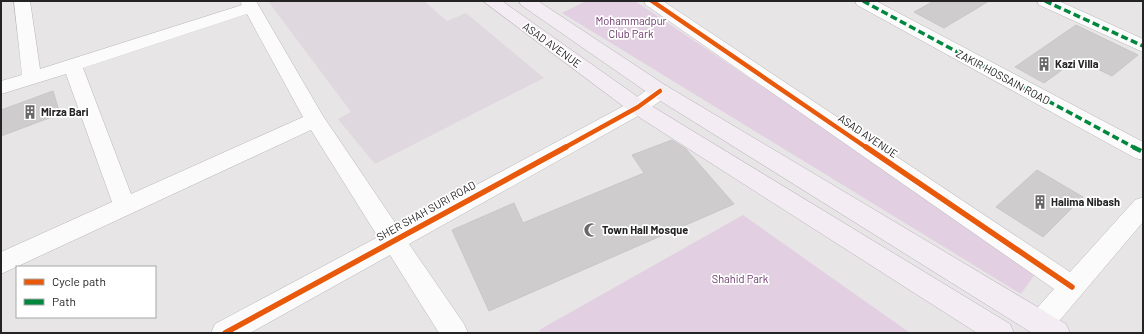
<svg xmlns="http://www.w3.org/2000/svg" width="1144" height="334" font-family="Barlow,sans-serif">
<rect width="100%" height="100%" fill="#e7e5e6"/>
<!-- built -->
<path fill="#dfd8de" d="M 268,1 L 424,1 L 447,21 L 466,13 L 544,78 L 375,164 L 338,119 L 351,112 Z"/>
<!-- green -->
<g fill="#e3cfe2">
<path d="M 586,1 L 635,1 L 1037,271 L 1021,294 L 562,13 Z"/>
<path d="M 743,215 L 910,333 L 542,333 L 539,330 Z"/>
</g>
<!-- building -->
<g fill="#cecccd" stroke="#c8c7c8">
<path d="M 934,1 L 989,1 L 944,28 L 914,12 Z"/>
<path d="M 1076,25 L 1138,55 L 1112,76 L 1077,59 L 1044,83 L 1015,67 Z"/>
<path d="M 53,91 L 60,114 L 1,136 L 1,110 Z"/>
<path d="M 672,140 L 686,149 L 734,204 L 489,311 L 452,230 L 514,203 L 523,223 L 644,173 L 632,155 Z"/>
<path d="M 1037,170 L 1083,197 L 1043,237 L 996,207 Z"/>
</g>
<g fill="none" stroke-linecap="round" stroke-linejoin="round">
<defs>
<g id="minor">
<path d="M 14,1 L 30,1 L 40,69 L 242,5 L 240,1 L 256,1 L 323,116 L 398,227 L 631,102 C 642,94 653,82 667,86 L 670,91 L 667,96 L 645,112 L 409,244 L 464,324 L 468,333 L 439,333 L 390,255 L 250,333 L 211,333 L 215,324 L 378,237 L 311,130 L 1,274 L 1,252 L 112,202 L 66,74 L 1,94 L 1,81 L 22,75 ZM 247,14 L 303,117 L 131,194 L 83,68 Z"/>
<path d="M 644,1 L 663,1 L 1070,272 L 1135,200 L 1143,197 L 1143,222 L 1049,333 L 1031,333 L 1027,324 L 1031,315 L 1054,289 L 646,5 Z"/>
<path d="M 855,1 L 876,1 L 1143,142 L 1143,160 L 1135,158 L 857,5 Z"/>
<path d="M 1037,1 L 1059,1 L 1143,39 L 1143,52 L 1039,5 Z"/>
</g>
<g id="major">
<path d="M 483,1 L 502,1 L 645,102 L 1010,324 L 1014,333 L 977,333 L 631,112 Z"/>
<path d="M 519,1 L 538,1 L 665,85 L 1066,324 L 1070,333 L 1032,333 L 651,95 L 521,5 Z"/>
</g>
</defs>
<!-- minor casing -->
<use href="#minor" stroke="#b9b7b8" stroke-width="1"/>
<!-- major casing -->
<use href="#major" stroke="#bab0ba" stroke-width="1"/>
<!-- minor -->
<use href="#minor" fill="#fbfbfb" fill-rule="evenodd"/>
<!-- major -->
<use href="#major" fill="#f3edf3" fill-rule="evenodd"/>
<!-- quiet-far1 -->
<g stroke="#00873e" stroke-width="3.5" stroke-dasharray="7 3.5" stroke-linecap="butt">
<path d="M 863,1 L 1135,148"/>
<path d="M 1045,1 L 1143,46"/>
</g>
<!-- quiet -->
<path stroke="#00873e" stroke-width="4.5" stroke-dasharray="9 4.5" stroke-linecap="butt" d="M 1133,147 L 1143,152"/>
<defs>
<g id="cycleway-far1">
<path d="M 652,1 L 867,148"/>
<path d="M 564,148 L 638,107 L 660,91"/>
</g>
<g id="cycleway">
<path d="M 866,147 L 1072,287"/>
<path d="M 225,333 L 566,147"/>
</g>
</defs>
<!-- cycleway-far1 casing -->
<use href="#cycleway-far1" stroke="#fff" stroke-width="6"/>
<!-- cycleway casing -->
<use href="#cycleway" stroke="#fff" stroke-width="8"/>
<!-- cycleway-far1 -->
<use href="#cycleway-far1" stroke="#e8590c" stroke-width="4.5"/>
<!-- cycleway -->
<use href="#cycleway" stroke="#e8590c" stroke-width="5.5"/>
</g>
<!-- icons -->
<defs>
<symbol id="building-bare" viewBox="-9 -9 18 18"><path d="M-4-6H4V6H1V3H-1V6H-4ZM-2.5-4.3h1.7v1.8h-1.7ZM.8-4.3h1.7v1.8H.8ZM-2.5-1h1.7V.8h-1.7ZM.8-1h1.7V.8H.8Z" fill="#696869" stroke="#fff" stroke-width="2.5" paint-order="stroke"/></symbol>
<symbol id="mosque-bare" viewBox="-9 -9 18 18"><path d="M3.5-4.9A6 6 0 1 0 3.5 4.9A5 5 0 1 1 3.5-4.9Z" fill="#696869" stroke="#fff" stroke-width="2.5" paint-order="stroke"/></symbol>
</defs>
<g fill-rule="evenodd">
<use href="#building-bare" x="1034" y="54" width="20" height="20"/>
<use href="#building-bare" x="20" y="102" width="20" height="20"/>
<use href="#building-bare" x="1030" y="192" width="20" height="20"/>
<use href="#mosque-bare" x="581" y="220" width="20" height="20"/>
</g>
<g text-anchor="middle" stroke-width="3.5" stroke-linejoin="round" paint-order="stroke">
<!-- park labels -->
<g font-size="11" fill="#6a366a" stroke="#fff">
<text x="631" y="25">Mohammadpur<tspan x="631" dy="13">Club Park</tspan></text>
<text x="740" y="283">Shahid Park</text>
</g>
<!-- street labels -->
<g font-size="11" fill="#252425" stroke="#fff">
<text transform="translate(552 45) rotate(36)" y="4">ASAD AVENUE</text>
<text transform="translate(1003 77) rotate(28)" y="4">ZAKIR HOSSAIN ROAD</text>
<text transform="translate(868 136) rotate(34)" y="4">ASAD AVENUE</text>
<text transform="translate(426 211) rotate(-29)" y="4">SHER SHAH SURI ROAD</text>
</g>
<!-- poi labels -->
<g font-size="11" font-weight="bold" fill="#252425" stroke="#fff" text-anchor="start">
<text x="1055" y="68">Kazi Villa</text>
<text x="41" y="116">Mirza Bari</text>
<text x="1051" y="206">Halima Nibash</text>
<text x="602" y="234">Town Hall Mosque</text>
</g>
</g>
<!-- border -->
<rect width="1144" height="334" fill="none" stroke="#252425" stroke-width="4"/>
<!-- legend -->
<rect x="16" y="266" width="140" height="52" fill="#ffffff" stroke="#a8a7a8"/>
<rect x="24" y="279" width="20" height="6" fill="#e8590c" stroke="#a8a7a8"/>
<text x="52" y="286" font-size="12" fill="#252425">Cycle path</text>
<rect x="24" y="299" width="20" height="6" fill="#00873e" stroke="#a8a7a8"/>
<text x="52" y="306" font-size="12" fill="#252425">Path</text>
</svg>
